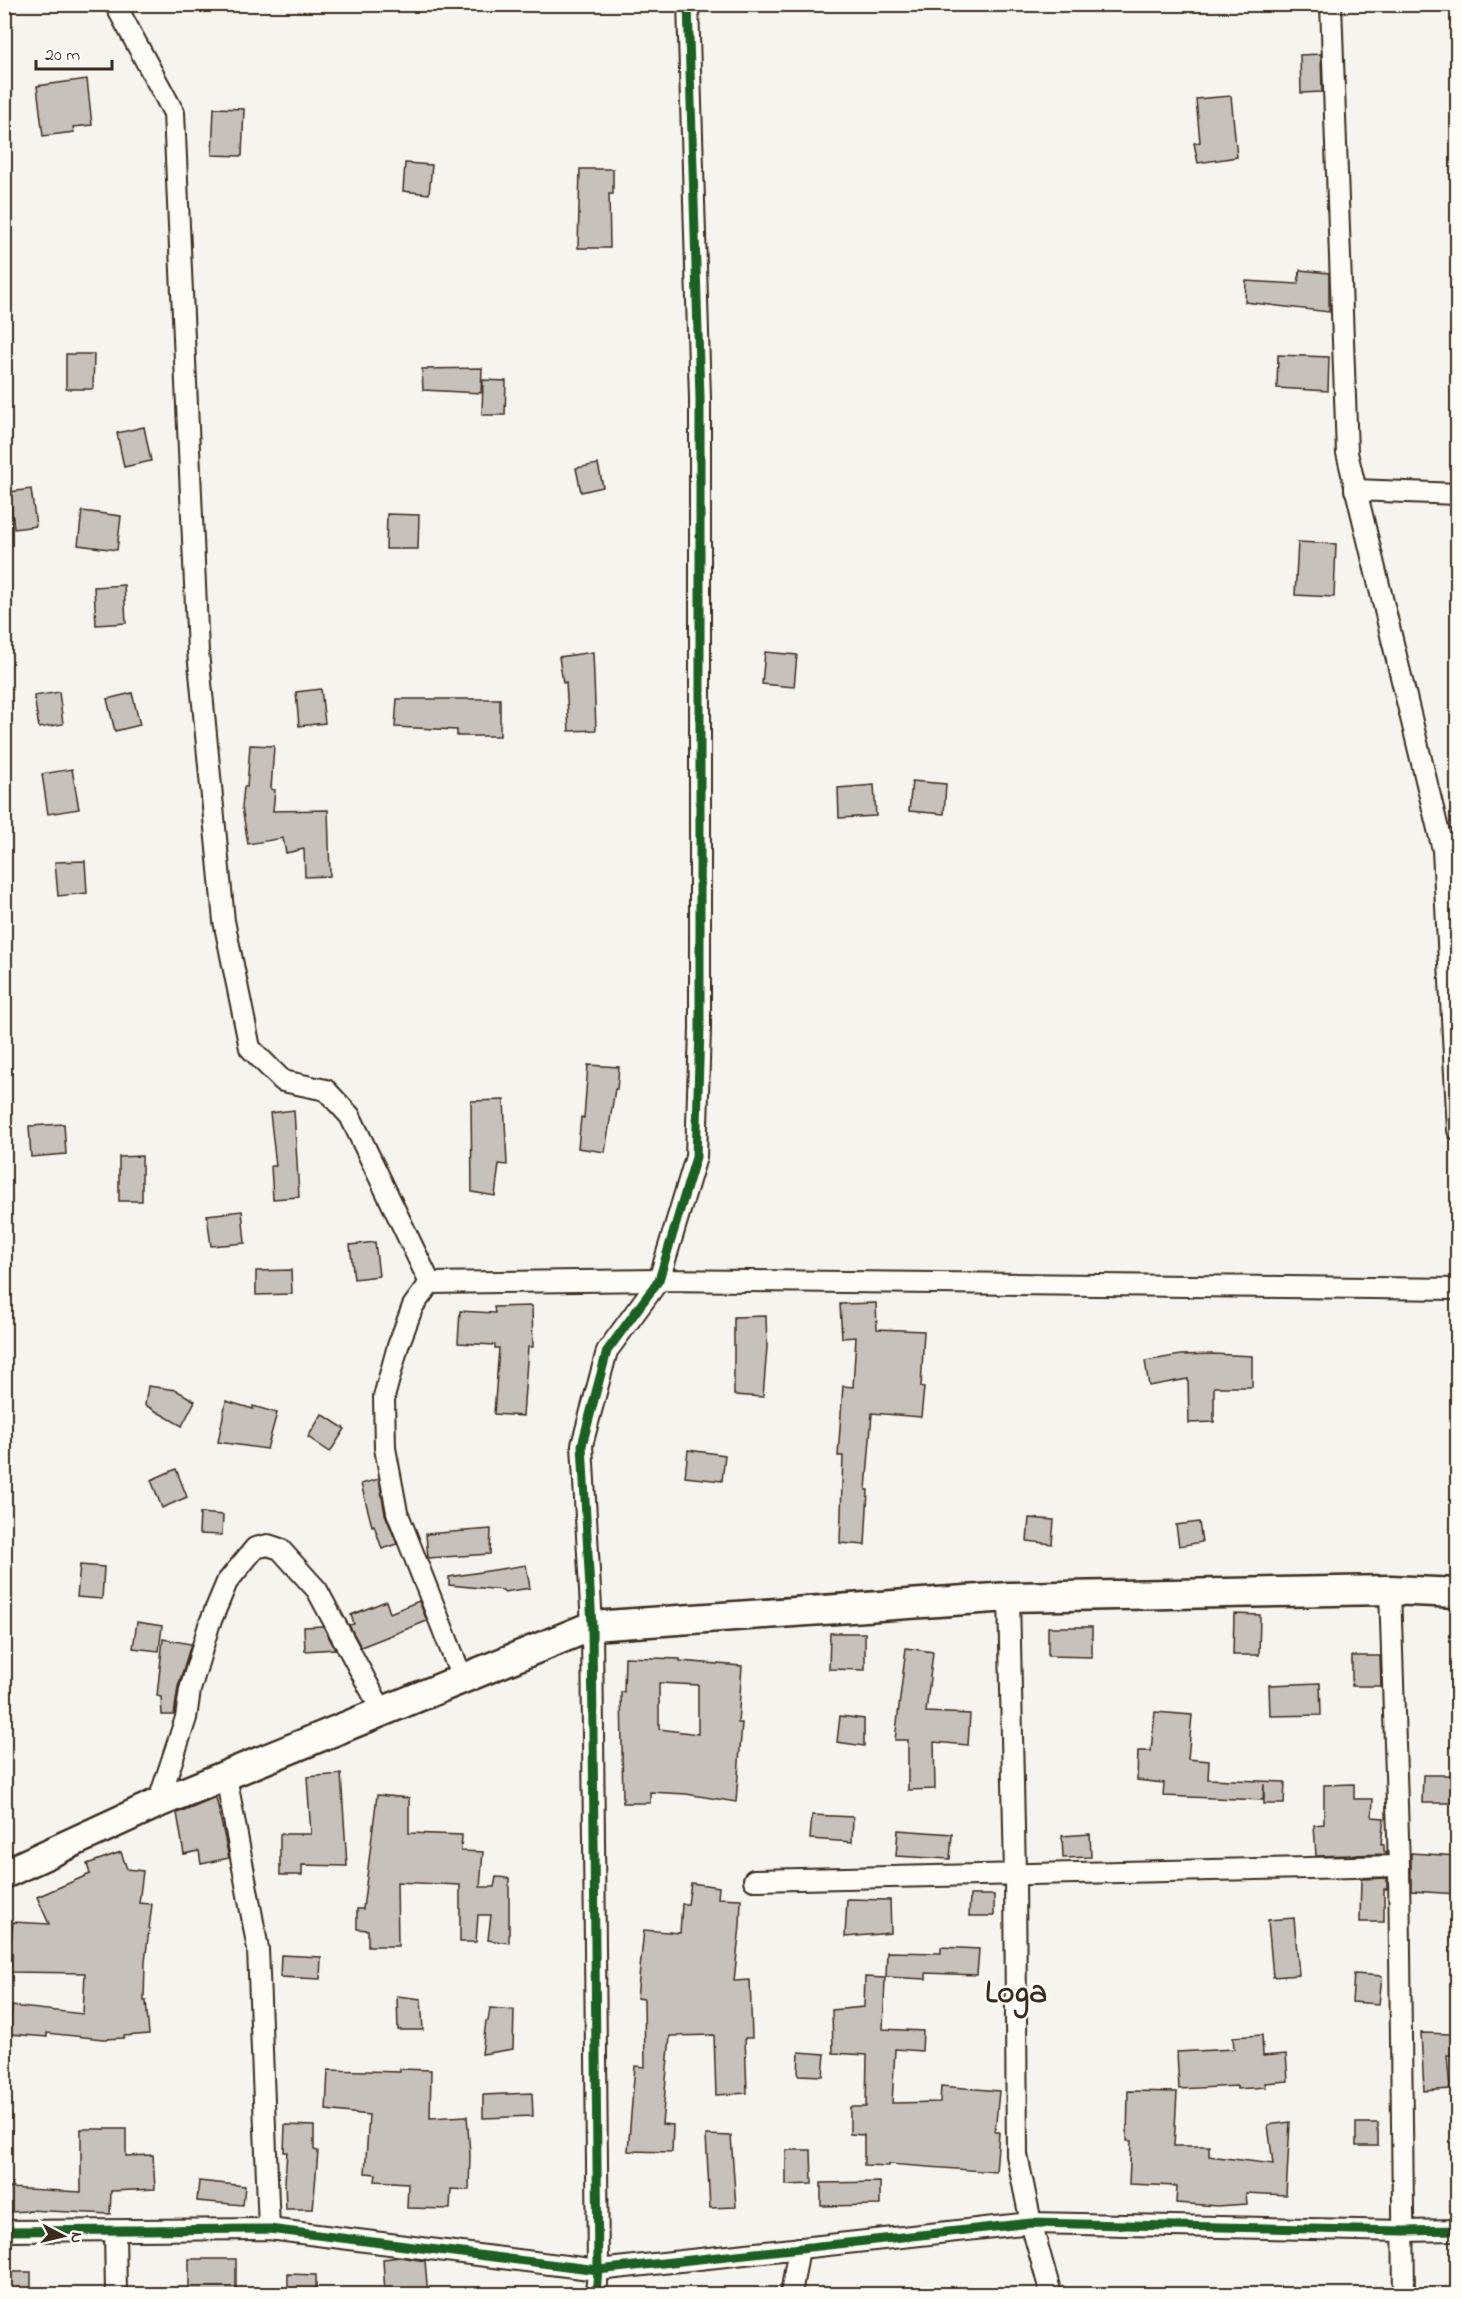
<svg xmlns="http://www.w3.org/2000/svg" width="1462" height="2299" font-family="'Indie Flower',sans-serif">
<rect width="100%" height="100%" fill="#f5f4ee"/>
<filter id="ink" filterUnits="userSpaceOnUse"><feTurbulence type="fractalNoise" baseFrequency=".0167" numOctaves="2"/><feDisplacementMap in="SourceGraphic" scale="12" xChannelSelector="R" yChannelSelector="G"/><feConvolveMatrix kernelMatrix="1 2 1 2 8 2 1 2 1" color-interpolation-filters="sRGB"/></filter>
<g filter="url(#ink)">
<!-- building -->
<g fill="#c7c1bb" stroke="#3b2a1e" stroke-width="1.5" fill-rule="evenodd">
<path d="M 1321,54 L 1322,92 L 1301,93 L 1300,55 Z"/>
<path d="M 87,79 L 92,125 L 73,127 L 74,132 L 43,136 L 37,86 Z"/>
<path d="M 1231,96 L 1237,157 L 1198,163 L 1194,143 L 1200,142 L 1196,99 Z"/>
<path d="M 214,108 L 244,109 L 242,156 L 212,155 Z"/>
<path d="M 405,163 L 432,165 L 429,194 L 403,191 Z"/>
<path d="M 580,169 L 613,169 L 613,194 L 609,194 L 610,248 L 578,248 Z"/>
<path d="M 1300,270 L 1329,273 L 1329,312 L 1245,302 L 1246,281 L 1298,284 Z"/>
<path d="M 66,354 L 94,354 L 93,389 L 66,389 Z"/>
<path d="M 1278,355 L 1329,357 L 1328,391 L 1277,388 Z"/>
<path d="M 482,368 L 481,393 L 423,390 L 422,369 Z"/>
<path d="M 483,380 L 506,381 L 505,415 L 482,415 Z"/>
<path d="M 144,427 L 151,461 L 124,467 L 117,433 Z"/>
<path d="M 598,464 L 603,487 L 581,492 L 576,468 Z"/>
<path d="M 31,489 L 36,526 L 14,529 L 10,492 Z"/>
<path d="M 82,511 L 121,516 L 117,550 L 78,545 Z"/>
<path d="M 387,514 L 419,515 L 418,549 L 386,549 Z"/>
<path d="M 1298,542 L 1336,544 L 1334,597 L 1295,595 Z"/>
<path d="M 124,585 L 126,623 L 96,625 L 94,587 Z"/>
<path d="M 593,652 L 596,730 L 569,731 L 566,682 L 563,683 L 559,657 Z"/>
<path d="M 765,652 L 797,655 L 794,687 L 762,684 Z"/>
<path d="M 321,689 L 325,723 L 299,726 L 296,692 Z"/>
<path d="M 59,692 L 63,724 L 39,728 L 34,696 Z"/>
<path d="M 132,693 L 140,725 L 115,731 L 107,699 Z"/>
<path d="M 397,699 L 500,699 L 500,736 L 457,736 L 457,730 L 395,727 Z"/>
<path d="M 250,745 L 274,746 L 271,789 L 275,790 L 273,811 L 328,810 L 330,876 L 305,877 L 304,849 L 286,853 L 283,838 L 248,844 L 242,807 L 244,787 L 247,787 Z"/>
<path d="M 72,769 L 79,809 L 48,814 L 42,774 Z"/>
<path d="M 912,781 L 946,784 L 944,814 L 909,811 Z"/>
<path d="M 874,785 L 876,816 L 839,818 L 838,788 Z"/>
<path d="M 85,861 L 87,893 L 58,896 L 55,862 Z"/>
<path d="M 588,1065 L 619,1067 L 617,1089 L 615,1089 L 605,1152 L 578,1148 L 581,1117 L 584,1118 Z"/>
<path d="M 504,1100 L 507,1165 L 499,1164 L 495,1196 L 472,1192 L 471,1101 Z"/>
<path d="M 294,1110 L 299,1197 L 273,1199 L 271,1166 L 276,1166 L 270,1113 Z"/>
<path d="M 64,1124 L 66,1154 L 31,1157 L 29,1126 Z"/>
<path d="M 142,1156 L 142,1201 L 119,1201 L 119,1157 Z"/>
<path d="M 242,1211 L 245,1243 L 211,1246 L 207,1215 Z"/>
<path d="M 375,1242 L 379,1276 L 354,1279 L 350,1245 Z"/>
<path d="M 291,1270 L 292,1294 L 256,1295 L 256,1271 Z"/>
<path d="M 876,1303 L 877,1329 L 924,1331 L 921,1387 L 924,1388 L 921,1417 L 872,1413 L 866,1490 L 868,1490 L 865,1545 L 840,1543 L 843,1456 L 838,1456 L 843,1386 L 853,1387 L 856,1337 L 842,1338 L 840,1304 Z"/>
<path d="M 532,1306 L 533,1347 L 528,1347 L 523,1416 L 494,1414 L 499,1348 L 495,1348 L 495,1345 L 458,1343 L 460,1311 L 495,1313 L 494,1307 Z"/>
<path d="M 766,1316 L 767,1347 L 763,1397 L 734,1395 L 734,1317 Z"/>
<path d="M 1213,1354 L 1252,1356 L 1252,1387 L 1214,1387 L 1214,1422 L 1189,1423 L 1188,1379 L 1149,1386 L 1145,1361 L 1181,1355 Z"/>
<path d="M 148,1386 L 176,1390 L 195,1401 L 182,1426 L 145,1405 Z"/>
<path d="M 226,1401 L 253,1409 L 253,1406 L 277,1413 L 267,1449 L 218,1442 Z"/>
<path d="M 322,1414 L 345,1429 L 330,1452 L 308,1437 Z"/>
<path d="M 688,1450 L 725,1455 L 722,1481 L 685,1477 Z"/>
<path d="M 176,1469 L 187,1497 L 162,1508 L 151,1480 Z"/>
<path d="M 379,1479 L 385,1514 L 397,1544 L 382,1549 L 374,1525 L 372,1526 L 361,1484 Z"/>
<path d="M 200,1513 L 223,1515 L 222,1535 L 199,1534 Z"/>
<path d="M 1029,1518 L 1054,1520 L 1052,1544 L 1027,1541 Z"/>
<path d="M 1199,1522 L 1202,1542 L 1179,1546 L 1176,1525 Z"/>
<path d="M 491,1529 L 490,1554 L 428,1558 L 426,1534 Z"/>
<path d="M 80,1565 L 104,1567 L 102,1599 L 77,1597 Z"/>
<path d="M 526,1565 L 530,1588 L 504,1592 L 503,1590 L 449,1585 L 449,1577 Z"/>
<path d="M 386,1601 L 390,1613 L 419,1601 L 427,1621 L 361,1647 L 349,1625 L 354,1624 L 351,1615 Z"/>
<path d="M 1234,1614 L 1260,1615 L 1259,1655 L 1233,1655 Z"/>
<path d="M 137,1622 L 162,1626 L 159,1651 L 133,1648 Z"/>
<path d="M 323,1626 L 335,1649 L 305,1651 L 304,1627 Z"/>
<path d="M 1048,1627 L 1092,1627 L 1092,1657 L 1048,1656 Z"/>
<path d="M 830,1633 L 865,1633 L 865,1670 L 829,1669 Z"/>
<path d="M 163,1639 L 191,1644 L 178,1687 L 174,1715 L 162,1715 L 161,1697 L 157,1696 Z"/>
<path d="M 906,1648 L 933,1652 L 926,1712 L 970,1714 L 968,1745 L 934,1742 L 935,1789 L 908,1790 L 908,1740 L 895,1740 Z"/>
<path d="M 1352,1656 L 1380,1656 L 1381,1686 L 1352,1686 Z"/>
<path d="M 625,1657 L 680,1659 L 680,1661 L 742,1666 L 738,1723 L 742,1723 L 736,1802 L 686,1794 L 650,1792 L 650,1803 L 623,1803 L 621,1692 L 624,1692 ZM 659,1683 L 698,1685 L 698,1734 L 659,1729 Z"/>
<path d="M 1320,1683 L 1321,1715 L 1270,1716 L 1269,1685 Z"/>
<path d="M 1155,1712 L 1192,1715 L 1188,1759 L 1209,1761 L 1208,1779 L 1285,1782 L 1284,1804 L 1264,1804 L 1264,1784 L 1263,1800 L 1163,1796 L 1164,1783 L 1137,1780 L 1138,1751 L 1151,1751 Z"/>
<path d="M 840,1716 L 864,1719 L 864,1746 L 837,1742 Z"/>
<path d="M 341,1774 L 347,1866 L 302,1865 L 302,1875 L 280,1875 L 280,1834 L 311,1834 L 307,1777 Z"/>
<path d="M 1423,1775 L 1458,1775 L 1458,1803 L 1422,1803 Z"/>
<path d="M 1354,1784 L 1354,1799 L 1373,1799 L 1372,1817 L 1384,1818 L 1381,1844 L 1384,1845 L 1384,1851 L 1387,1852 L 1387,1854 L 1316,1856 L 1314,1825 L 1324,1824 L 1324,1785 Z"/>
<path d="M 377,1795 L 409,1798 L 409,1833 L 462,1835 L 461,1851 L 483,1852 L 480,1887 L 494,1887 L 496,1877 L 509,1878 L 509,1943 L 488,1940 L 491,1915 L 478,1915 L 476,1942 L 460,1942 L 460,1885 L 397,1882 L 398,1946 L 368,1946 L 368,1930 L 357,1929 L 357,1909 L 363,1909 Z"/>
<path d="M 216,1797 L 229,1858 L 201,1864 L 199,1851 L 184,1854 L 177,1813 Z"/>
<path d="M 812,1815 L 853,1817 L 852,1842 L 810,1839 Z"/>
<path d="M 898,1830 L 952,1834 L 950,1859 L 896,1856 Z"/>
<path d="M 1090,1834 L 1091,1857 L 1063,1858 L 1062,1836 Z"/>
<path d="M 121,1852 L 127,1869 L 143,1871 L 139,1903 L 152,1904 L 145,1962 L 144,2001 L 146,2001 L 149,2034 L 124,2036 L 124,2038 L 103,2039 L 47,2033 L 47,2037 L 10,2034 L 12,2006 L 83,2014 L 85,1973 L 10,1972 L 11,1962 L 9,1962 L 13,1922 L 49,1924 L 37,1897 L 90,1874 L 87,1864 Z"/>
<path d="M 1411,1853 L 1458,1856 L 1458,1894 L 1411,1891 Z"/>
<path d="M 1387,1878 L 1387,1889 L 1384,1889 L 1384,1922 L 1360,1922 L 1361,1879 Z"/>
<path d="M 691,1883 L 719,1887 L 718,1898 L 741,1899 L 740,1926 L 734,1981 L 750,1980 L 752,2038 L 745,2038 L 747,2093 L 716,2095 L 714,2035 L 670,2036 L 662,2124 L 673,2125 L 672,2152 L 628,2151 L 635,2066 L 645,2067 L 644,1999 L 637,1998 L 644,1930 L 680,1933 L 682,1904 L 688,1904 Z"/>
<path d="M 970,1895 L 994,1895 L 994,1916 L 969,1916 Z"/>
<path d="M 847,1899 L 890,1900 L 891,1933 L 845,1937 Z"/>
<path d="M 1294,1918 L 1299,1975 L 1273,1977 L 1268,1920 Z"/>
<path d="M 941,1947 L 979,1949 L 977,1975 L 926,1973 L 926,1979 L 886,1977 L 887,1952 L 941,1953 Z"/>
<path d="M 281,1955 L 321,1957 L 320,1979 L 280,1977 Z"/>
<path d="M 1354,1974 L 1382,1976 L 1379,2004 L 1352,2002 Z"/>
<path d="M 865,1977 L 885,1978 L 883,2029 L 923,2031 L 922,2051 L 895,2049 L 892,2103 L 940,2102 L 941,2086 L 999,2091 L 995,2132 L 999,2132 L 996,2172 L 889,2164 L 889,2166 L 864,2165 L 864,2135 L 850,2134 L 850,2107 L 866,2107 L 867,2055 L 833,2053 L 832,2010 L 864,2007 Z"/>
<path d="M 397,1996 L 421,1999 L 423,2030 L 398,2030 Z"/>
<path d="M 490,2008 L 514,2010 L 513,2049 L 482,2054 L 486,2021 L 488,2021 Z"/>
<path d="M 1421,2033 L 1452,2034 L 1451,2055 L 1447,2055 L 1450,2089 L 1424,2091 Z"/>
<path d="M 1262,2035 L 1263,2056 L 1286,2054 L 1288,2081 L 1265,2083 L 1266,2087 L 1237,2089 L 1237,2086 L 1179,2089 L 1177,2052 L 1234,2049 L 1233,2037 Z"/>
<path d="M 799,2052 L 825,2054 L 823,2076 L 798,2075 Z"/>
<path d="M 400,2069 L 431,2070 L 430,2118 L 467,2116 L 470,2154 L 469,2190 L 451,2189 L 450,2209 L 407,2208 L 408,2183 L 375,2181 L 376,2174 L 365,2173 L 369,2115 L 326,2110 L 328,2070 L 400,2072 Z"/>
<path d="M 1128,2091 L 1177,2092 L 1174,2146 L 1209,2146 L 1209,2156 L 1273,2164 L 1268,2125 L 1290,2122 L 1286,2195 L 1246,2193 L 1247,2204 L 1217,2206 L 1176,2203 L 1177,2186 L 1129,2184 L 1131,2141 L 1127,2141 Z"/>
<path d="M 532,2093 L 533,2116 L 483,2118 L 483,2095 Z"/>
<rect x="1356" y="2123" width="22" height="23"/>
<path d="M 285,2125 L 314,2126 L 314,2150 L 318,2151 L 313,2209 L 286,2209 L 285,2182 L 287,2152 L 284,2152 Z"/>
<path d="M 81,2129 L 126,2129 L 126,2156 L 153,2155 L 155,2189 L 111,2191 L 110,2214 L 28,2210 L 28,2211 L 9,2212 L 8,2188 L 81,2192 Z"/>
<path d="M 706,2135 L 731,2136 L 736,2207 L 710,2208 Z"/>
<path d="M 786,2150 L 811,2150 L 812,2184 L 786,2185 Z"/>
<path d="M 199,2181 L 245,2186 L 243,2205 L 197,2201 Z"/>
<path d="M 880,2182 L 880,2205 L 821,2206 L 821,2183 Z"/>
<path d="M 400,2257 L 425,2261 L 428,2295 L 385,2295 L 383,2259 Z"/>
<rect x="189" y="2259" width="47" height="36"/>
<rect x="4" y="2272" width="27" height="23"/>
<path d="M 288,2274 L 316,2275 L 316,2295 L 288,2295 Z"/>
</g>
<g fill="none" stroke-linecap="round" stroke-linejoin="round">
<defs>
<g id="street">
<path d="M 115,4 L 174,113 L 198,652 L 224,921 L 250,1048 L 283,1081 L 326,1090 L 350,1116 L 430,1283"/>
<path d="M 1331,4 L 1347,453 L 1443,850 L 1458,1130"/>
<path d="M 1355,490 L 1458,494"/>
<path d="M 1390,1590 L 1399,1866 L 1404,2294"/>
<path d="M 1009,1597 L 1015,1874 L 1017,2155 L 1031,2223 L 1051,2294"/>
<path d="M 462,1678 L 397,1512 L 385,1448 L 384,1397 L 398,1346 L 413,1306 L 430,1283 L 659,1280 L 1458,1289"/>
<path d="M 226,1776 L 258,1949 L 269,2229"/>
<path d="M 158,1803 L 186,1718 L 190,1690 L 209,1625 L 227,1582 L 255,1548 L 268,1545 L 280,1549 L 317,1590 L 383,1713"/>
<path d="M 754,1880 L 1399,1866"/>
<path d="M 4,2231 L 269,2229 L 598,2270 L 1031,2223 L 1404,2231 L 1458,2230"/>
<path d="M 115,2231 L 116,2294"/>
<path d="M 596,2294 L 598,2270 L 592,1626 L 582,1445 L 607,1351 L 659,1280 L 696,1157 L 700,1029 L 700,398 L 688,4"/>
<path d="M 791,2294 L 799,2248"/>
</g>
<path id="secondary" d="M 4,1874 L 158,1803 L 592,1626 L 1009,1597 L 1390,1590 L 1458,1593"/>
</defs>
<!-- street casing -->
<use href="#street" stroke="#3b2a1e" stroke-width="24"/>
<!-- secondary casing -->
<use href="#secondary" stroke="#3b2a1e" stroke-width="33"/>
<!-- street -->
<use href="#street" stroke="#fdfcf7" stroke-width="20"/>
<!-- secondary -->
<use href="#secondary" stroke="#fdfcf7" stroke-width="28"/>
<defs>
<g id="cycleway">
<path d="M 4,2231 L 269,2229 L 598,2270 L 1031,2223 L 1404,2231 L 1458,2230"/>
<path d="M 596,2294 L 598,2270 L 592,1626 L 582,1445 L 607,1351 L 659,1280 L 696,1157 L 700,1029 L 700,398 L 688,4"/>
</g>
</defs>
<!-- cycleway casing -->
<use href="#cycleway" stroke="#fdfcf7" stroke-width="13"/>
<!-- cycleway -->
<use href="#cycleway" stroke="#1b5e20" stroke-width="9"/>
</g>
</g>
<g text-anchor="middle" stroke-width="4.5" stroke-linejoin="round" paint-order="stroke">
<!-- town labels -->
<g font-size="33" font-weight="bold" fill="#3b2a1e" stroke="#fdfcf7">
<text x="1016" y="2002">Loga</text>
</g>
</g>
<!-- margin -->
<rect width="1462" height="2299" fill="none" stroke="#fdfcf7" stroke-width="24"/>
<rect x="12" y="12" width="1438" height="2275" fill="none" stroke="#3b2a1e" stroke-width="2" filter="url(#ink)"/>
<!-- north arrow -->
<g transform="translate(63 2236) rotate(97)" stroke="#fdfcf7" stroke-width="4.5" paint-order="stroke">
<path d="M0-4.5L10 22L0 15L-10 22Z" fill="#3b2a1e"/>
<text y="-9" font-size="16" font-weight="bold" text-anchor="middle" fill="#3b2a1e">N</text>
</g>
<!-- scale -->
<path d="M36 60v9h76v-9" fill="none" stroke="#3b2a1e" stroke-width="3"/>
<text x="45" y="60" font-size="18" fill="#3b2a1e" stroke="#fdfcf7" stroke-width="4.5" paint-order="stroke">20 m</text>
</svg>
